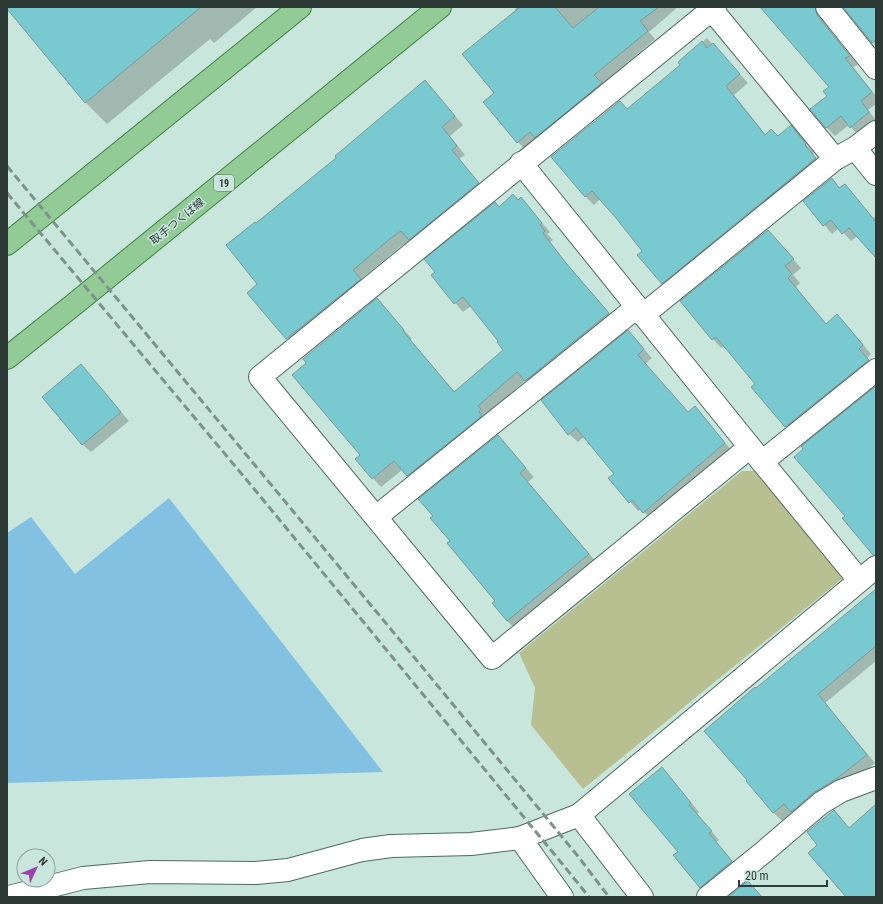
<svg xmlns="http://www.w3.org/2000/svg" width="883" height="904" font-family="'Roboto Condensed','Noto Sans JP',sans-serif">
<rect width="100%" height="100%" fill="#c9e6dd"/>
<!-- green -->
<path fill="#b8bf90" d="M 742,471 L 755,471 L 843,578 L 583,789 L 531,725 L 535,688 L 519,653 Z"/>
<!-- water -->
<path fill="#83c1e2" d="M 169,498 L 383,772 L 7,783 L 7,533 L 31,517 L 75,574 Z"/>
<!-- shadow -->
<g fill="#0003">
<path d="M 7,7 L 257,7 L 214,43 L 210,39 L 107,124 L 86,103 Z"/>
<path d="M 518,7 L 678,7 L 649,32 L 655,39 L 602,84 L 610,92 L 526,151 L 518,142 L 495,94 L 516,11 L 515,9 Z"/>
<path d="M 762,7 L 827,7 L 823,18 L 825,24 L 858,65 L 853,67 L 876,96 L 876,104 L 868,110 L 876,120 L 876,122 L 859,136 L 849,125 L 835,136 L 827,128 L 812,110 L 828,96 L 830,87 Z"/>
<path d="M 844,7 L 876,7 L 876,46 Z"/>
<path d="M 707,38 L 748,83 L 734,95 L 766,135 L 778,137 L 791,127 L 814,153 L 813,154 L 823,167 L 671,291 L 663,283 L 644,251 L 600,199 L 594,205 L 585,196 L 628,110 L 682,65 L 679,62 Z"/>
<path d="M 433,90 L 463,125 L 450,136 L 465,155 L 459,159 L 486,192 L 418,248 L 410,240 L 400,247 L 361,279 L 368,288 L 296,347 L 249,293 L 259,285 L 256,224 Z"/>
<path d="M 832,179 L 840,188 L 845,185 L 873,218 L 876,215 L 876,256 L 858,236 L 851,241 L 839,228 L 832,234 L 804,201 Z"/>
<path d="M 521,199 L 550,232 L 547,234 L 553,240 L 550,242 L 574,272 L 617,322 L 534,389 L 526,380 L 486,415 L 489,418 L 416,484 L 402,470 L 381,487 L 373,478 L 361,455 L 377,299 L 412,339 L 410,340 L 455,392 L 505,350 L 500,341 L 471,306 L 463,312 L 432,275 L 499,208 L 518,201 Z"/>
<path d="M 768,231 L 801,268 L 793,275 L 800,283 L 796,287 L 827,325 L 837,316 L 846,324 L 871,354 L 867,358 L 874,366 L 794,435 L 753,387 L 756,384 L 724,345 L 721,348 L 713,339 Z"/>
<path d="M 636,340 L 652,358 L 645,364 L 689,413 L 695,408 L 703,416 L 733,452 L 652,520 L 641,509 L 638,511 L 610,478 L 615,474 L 584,437 L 578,442 L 569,434 Z"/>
<path d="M 81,365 L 129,421 L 91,452 L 82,444 Z"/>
<path d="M 498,436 L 534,477 L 528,482 L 597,563 L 516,629 L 507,621 L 497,601 L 451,541 Z"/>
<path d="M 876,590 L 876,661 L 825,703 L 875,763 L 845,788 L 800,820 L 792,812 L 782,821 L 773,812 L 756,689 Z"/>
<path d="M 670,777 L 699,812 L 697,814 L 719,840 L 716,842 L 740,870 L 711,893 L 703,885 L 679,852 Z"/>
</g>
<!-- building -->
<g fill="#79c9d1" stroke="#7c9a9c">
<path d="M 7,7 L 201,7 L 85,103 L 7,9 Z"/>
<path d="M 520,7 L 555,7 L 573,28 L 599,7 L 659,7 L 640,21 L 648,31 L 594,75 L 602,83 L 535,138 L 530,132 L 517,143 L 483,102 L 494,93 L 462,54 Z"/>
<path d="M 760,7 L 815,7 L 817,15 L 850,56 L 845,58 L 872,92 L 861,101 L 869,112 L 850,128 L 841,116 L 826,128 L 810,109 L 827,96 L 823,91 L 829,87 Z"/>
<path d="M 843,7 L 876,7 L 876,40 L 872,43 Z"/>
<path d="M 702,41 L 707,48 L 713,43 L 740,74 L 726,86 L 765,135 L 771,129 L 778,136 L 791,125 L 806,144 L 805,145 L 816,158 L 662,284 L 637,255 L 642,251 L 616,218 L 592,191 L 585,197 L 551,157 L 620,101 L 627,109 L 680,65 L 678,62 Z"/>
<path d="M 425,80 L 455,116 L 442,127 L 457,146 L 452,150 L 479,183 L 409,240 L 401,231 L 391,238 L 353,270 L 361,279 L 286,339 L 247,293 L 257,284 L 226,245 L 255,222 L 256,223 L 336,158 L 335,156 Z"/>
<path d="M 832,178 L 839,188 L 845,184 L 876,222 L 876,258 L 849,228 L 842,234 L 831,220 L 823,226 L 803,201 Z"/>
<path d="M 513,194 L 518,200 L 521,197 L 542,223 L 540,225 L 545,231 L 543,233 L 565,262 L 609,313 L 525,381 L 517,372 L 478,406 L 481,409 L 479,412 L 482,416 L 407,476 L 394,461 L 372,479 L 355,459 L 360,455 L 292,375 L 306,363 L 303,359 L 377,298 L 404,330 L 403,331 L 454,392 L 503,350 L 497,342 L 498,341 L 463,297 L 454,304 L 431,275 L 435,272 L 424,259 L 495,202 L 499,207 Z"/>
<path d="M 768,230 L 794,259 L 785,266 L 792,274 L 788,278 L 826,324 L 837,314 L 863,345 L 859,349 L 869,360 L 785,427 L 751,387 L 755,384 L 716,337 L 712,340 L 680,301 Z"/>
<path d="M 628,330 L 644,349 L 638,355 L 688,412 L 695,406 L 725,443 L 643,513 L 632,500 L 629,503 L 608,478 L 614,474 L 576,428 L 568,435 L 541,400 Z"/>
<path d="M 81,364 L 121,412 L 82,445 L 42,397 Z"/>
<path d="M 876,386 L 876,555 L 873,555 L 842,518 L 845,516 L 794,457 L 803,449 L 801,446 Z"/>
<path d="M 498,435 L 526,468 L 520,473 L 589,554 L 507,621 L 492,603 L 495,601 L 447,543 L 450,541 L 430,518 L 433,516 L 418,499 Z"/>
<path d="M 876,589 L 876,646 L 818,694 L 867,755 L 836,779 L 813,793 L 791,812 L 784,804 L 773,813 L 746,781 L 747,780 L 704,731 L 755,687 L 756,688 Z"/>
<path d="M 662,767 L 691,803 L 689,805 L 712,831 L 709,833 L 732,861 L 700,888 L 673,855 L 678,852 L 629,794 Z"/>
<path d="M 876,804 L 876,897 L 846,897 L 808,853 L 817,845 L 807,832 L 834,810 L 849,828 Z"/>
<path d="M 748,881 L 762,897 L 728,897 Z"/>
</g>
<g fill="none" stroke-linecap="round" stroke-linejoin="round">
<defs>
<g id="minor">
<path d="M 715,7 L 260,377 L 492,658 L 750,447"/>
<path d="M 827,7 L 876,68"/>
<path d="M 712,10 L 835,159"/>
<path d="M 855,148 L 876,174"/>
<path d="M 521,163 L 750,447 L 859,580"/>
<path d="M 643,315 L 835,159 L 855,148 L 876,132"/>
<path d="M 762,462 L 876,370"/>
<path d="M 376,517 L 637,307"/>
<path d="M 520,838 L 562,897"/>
<path d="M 9,897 L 83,878 L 150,872 L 256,873 L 288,870 L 362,850 L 391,846 L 471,844 L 520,838 L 579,815"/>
<path d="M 642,897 L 579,815 L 876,567"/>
<path d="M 708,897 L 765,851 L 821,803 L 841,791 L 876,778"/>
</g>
<g id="major">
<path d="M 7,244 L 300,7"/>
<path d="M 7,358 L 77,302 L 440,7"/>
</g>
</defs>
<!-- minor casing -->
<use href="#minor" stroke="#4f6961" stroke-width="24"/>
<!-- major casing -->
<use href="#major" stroke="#408246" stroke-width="24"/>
<!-- minor -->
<use href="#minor" stroke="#fff" stroke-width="22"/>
<!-- major -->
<use href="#major" stroke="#92cb95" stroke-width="22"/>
<!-- rail -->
<g stroke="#7e928c" stroke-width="3" stroke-dasharray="8 4" stroke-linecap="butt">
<path d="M 7,166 L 423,668 L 577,855 L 609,897"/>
<path d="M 7,193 L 255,490 L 564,866 L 589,897"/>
</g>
</g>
<g text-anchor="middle" stroke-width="3" stroke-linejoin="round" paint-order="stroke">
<!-- shield labels -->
<rect fill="#c9e6dd" stroke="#5c6e68" stroke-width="1" x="214" y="175" width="20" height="16" rx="3"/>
<g font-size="10" font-weight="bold" fill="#2e3a36">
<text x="224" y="187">19</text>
</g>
<!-- street labels -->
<g font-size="11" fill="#2e3a36" stroke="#c9e6dd">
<text transform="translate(177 221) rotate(-39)" y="4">取手つくば線</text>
</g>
</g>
<!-- border -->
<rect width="883" height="904" fill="none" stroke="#2e3a36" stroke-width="16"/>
<!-- north arrow -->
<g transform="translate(36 868) rotate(46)"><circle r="19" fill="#c9e6dd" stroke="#8ba19a"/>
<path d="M0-3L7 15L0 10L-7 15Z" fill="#9c43af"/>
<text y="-6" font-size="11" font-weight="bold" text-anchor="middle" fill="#2e3a36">N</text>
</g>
<!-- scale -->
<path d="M739 880v6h88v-6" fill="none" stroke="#2e3a36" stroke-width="2"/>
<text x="745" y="880" font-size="12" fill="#2e3a36" stroke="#c9e6dd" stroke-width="3" paint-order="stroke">20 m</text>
</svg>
